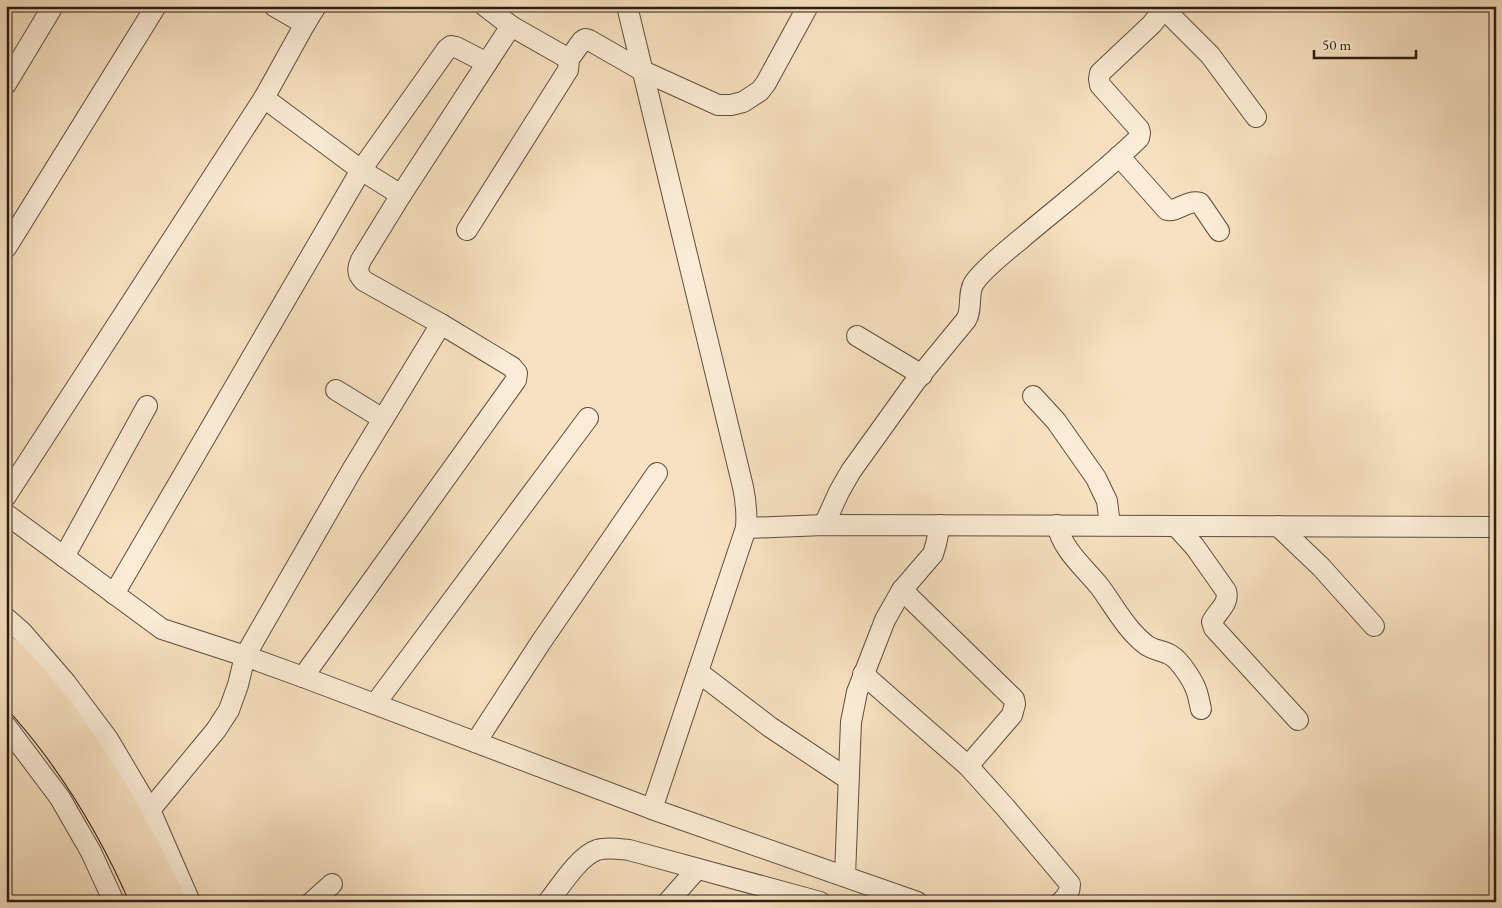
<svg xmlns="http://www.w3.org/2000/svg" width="1502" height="908" font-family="'EB Garamond',serif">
<rect width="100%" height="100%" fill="#f7e1c0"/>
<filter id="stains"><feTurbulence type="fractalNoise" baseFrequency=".004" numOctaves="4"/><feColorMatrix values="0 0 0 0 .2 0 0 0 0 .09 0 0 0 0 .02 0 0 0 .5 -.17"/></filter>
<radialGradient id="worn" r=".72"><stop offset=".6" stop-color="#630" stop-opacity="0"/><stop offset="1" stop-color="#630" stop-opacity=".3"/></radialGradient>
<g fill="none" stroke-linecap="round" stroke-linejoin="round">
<defs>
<g id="minor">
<path d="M 274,6 L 305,24"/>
<path d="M 485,6 L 511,26 L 569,59"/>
<path d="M 627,6 L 743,487 C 746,501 747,514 746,528 L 652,809 L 917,902"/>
<path d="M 1164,9 L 1210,55 L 1256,117"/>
<path d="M 6,84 L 53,6"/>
<path d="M 264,98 L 361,170 L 401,195"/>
<path d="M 1119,156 L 1167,210 C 1178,212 1188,199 1200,203 L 1219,231"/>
<path d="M 467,230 L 568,70 L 569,59 L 582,41 L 585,39 L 589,40 L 643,71 L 718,105 L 731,105 L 743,102 L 760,91 L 766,83 L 808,6"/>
<path d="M 6,248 L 156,6"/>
<path d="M 857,336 L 922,375"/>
<path d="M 336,390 L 383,419"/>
<path d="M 1033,396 L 1056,421 L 1096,478 L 1107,501 L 1110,525"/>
<path d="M 6,496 L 264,98 L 305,24 L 316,6"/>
<path d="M 6,514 L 162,629 L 245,656 L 303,677 L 652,809"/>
<path d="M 824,525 L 839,492 L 851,471 L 915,382 L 966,320 C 973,309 967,294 974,283 C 983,269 1009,249 1022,238 C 1061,205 1102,174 1139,138 L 1140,133 L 1139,129 L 1100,85 L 1099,79 L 1100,73 L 1152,24 L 1166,6"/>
<path d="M 1057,525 C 1063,551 1084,567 1100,587 C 1114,606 1126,629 1145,644 C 1153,651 1164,650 1172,656 C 1180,661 1191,678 1195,687 C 1198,693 1199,701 1201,709"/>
<path d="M 1176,526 L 1195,547 L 1226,591 C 1230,604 1217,611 1212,622 L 1214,628 L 1298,720"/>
<path d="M 1278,526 L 1321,567 L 1374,626"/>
<path d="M 746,528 L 824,525 L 1496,527"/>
<path d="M 64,557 L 147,406"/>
<path d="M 902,590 L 1014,699 L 1015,704 L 1012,715 L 968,766"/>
<path d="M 114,594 L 361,170 L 447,49 L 451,46 L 456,47 L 487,63"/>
<path d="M 6,618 L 22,632 L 66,683 L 108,739 L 150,810 L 190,902"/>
<path d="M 698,672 L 770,727 L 848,779"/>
<path d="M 863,674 L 968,766 L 1005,807 L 1070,884 C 1070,892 1067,897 1061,902"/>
<path d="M 303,677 L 516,380 L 517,373 L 512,367 L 441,324 L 364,281 C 357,274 357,269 361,260 L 401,195 L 511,26"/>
<path d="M 375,704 L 588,418"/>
<path d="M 6,726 L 60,798 L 91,852 L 114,902"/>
<path d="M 476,742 L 541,642 L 657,473"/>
<path d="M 150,810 L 216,730 L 229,710 L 238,685 L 245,656 L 352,470 L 441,324"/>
<path d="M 845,876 L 851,722 L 857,692 L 885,620 L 902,590 L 933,554 L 936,544 L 940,525"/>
<path d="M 312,902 L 332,884"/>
<path d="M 548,902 C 560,887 579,856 597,850 C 608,847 618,849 629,850 L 820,902"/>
<path d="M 668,902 L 697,869"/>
</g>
<g id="highway">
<path d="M 6,650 C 25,667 41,687 57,707 C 104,768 140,833 172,902"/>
<path d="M 6,686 C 26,708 45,730 62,754 C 95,800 123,850 145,902"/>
</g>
</defs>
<!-- minor casing -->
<use href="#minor" stroke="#5f4e3e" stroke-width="22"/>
<!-- highway casing -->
<use href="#highway" stroke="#2c1d12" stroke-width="30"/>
<!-- minor -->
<use href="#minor" stroke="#faecd6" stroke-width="20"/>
<!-- highway -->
<use href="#highway" stroke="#f7e1c0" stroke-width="28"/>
</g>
<!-- margin -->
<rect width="1502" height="908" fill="none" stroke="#f7e1c0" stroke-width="25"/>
<rect x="8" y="8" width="1487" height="893" fill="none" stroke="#2c1d12" stroke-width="2.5"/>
<rect x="12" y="12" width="1477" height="883" fill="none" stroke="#2c1d12"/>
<!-- scale -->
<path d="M1314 50v8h102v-8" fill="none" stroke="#2c1d12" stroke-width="2.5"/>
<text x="1322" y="50" font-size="15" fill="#2c1d12" stroke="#faecd6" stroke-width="4" paint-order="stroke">50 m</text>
<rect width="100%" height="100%" filter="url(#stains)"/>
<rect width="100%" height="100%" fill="url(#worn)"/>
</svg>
